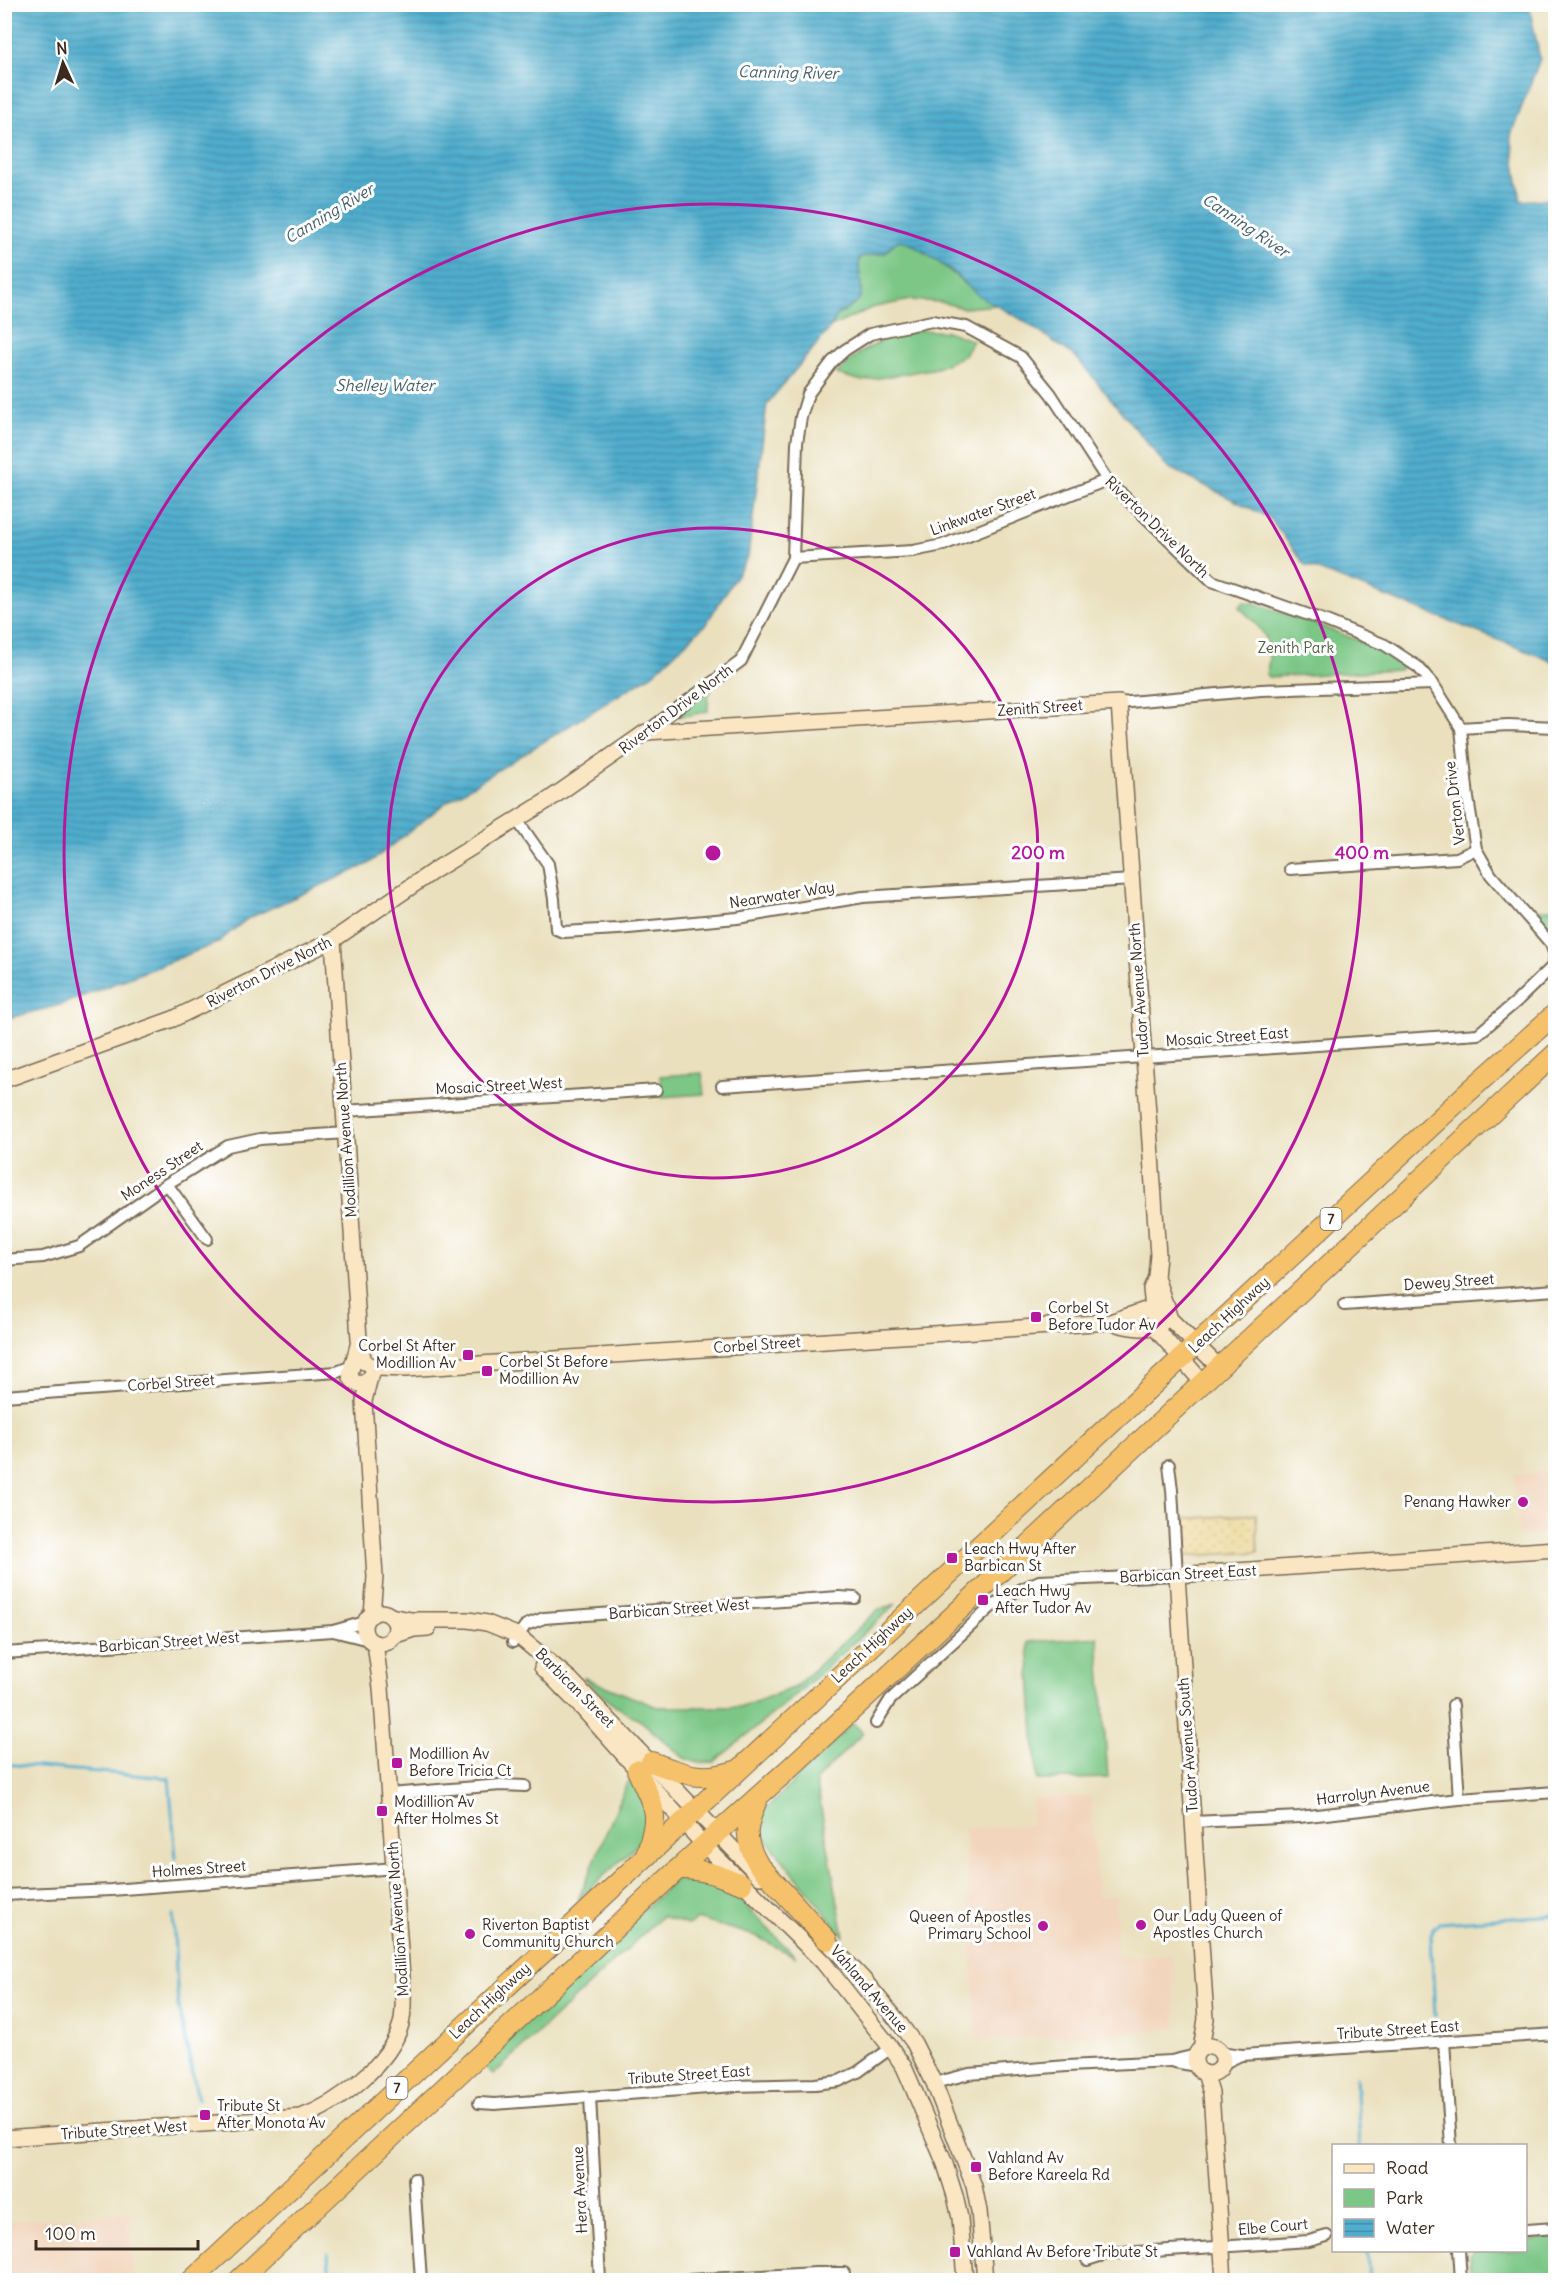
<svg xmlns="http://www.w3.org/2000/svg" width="1560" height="2285" font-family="Delius,sans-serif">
<defs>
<pattern id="sand-dots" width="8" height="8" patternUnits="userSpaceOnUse" patternTransform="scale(1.5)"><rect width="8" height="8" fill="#eeda9e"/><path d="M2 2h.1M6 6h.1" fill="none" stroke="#cdbb88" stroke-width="1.8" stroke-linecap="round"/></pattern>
<pattern id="water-rules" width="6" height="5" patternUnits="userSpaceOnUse" patternTransform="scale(1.5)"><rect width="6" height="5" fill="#4fadcd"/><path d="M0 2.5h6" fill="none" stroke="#438da6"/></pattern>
</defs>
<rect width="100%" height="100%" fill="#fff"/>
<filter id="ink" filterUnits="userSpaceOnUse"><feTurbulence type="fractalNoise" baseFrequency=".0167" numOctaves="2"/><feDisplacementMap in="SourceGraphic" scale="12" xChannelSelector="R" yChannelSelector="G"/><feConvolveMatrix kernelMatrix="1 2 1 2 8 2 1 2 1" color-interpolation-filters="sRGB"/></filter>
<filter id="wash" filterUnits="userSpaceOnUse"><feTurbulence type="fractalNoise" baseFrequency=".008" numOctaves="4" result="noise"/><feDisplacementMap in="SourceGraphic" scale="24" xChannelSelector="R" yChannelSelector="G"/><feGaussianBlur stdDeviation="1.35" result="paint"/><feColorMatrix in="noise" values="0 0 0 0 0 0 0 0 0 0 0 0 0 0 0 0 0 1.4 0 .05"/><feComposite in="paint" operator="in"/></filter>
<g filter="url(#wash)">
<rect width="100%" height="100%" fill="#eae0bd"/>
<!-- built -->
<g fill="#f2d5bd">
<path d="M 1555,1471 L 1555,1533 L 1518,1535 L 1514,1474 Z"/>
<path d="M 1091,1796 L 1097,1897 L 1115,1896 L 1118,1957 L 1172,1955 L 1176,2029 L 977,2041 L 964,1829 L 1032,1825 L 1031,1799 Z"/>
<path d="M 129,2213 L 133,2280 L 5,2280 L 5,2221 Z"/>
</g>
<!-- green -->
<g fill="#7bc786" stroke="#5b7852" stroke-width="1.5">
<path d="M 900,240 C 938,253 962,288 997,305 L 964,308 L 940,302 L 910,300 L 871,308 L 831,327 L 838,314 L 844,312 L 862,290 C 858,279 858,269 860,257 L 885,253 L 894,243 Z"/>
<path d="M 919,330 L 950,332 L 973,341 L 963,356 L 937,368 L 862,381 L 836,374 L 858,354 L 892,335 Z"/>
<path d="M 1243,602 L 1254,603 C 1279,612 1396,649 1404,667 L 1399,670 L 1268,677 L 1266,674 C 1276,642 1262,628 1239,607 Z"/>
<path d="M 716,680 L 708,697 L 708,711 L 691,715 L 661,717 Z"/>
<path d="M 1555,908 L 1556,908 L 1555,934 L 1535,910 Z"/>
<path d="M 702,1073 L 704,1094 L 661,1097 L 660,1076 Z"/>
<path d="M 896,1604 L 798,1693 L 714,1762 L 698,1763 L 684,1758 L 641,1721 L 615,1706 L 582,1677 L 657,1707 L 742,1707 L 795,1687 L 878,1610 Z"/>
<path d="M 1098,1637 L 1108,1778 L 1037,1780 L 1028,1642 Z"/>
<path d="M 853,1723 L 863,1733 L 816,1780 L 844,1937 L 763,1835 L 759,1825 L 762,1813 Z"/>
<path d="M 632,1779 C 647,1803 655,1821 636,1846 L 578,1900 L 627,1783 Z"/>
<path d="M 681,1875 L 709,1881 L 731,1891 L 796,1957 L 756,1936 L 697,1919 L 688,1925 L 662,1916 L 493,2075 L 480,2062 Z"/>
<path d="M 1555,2238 L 1555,2280 L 1472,2280 L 1470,2255 L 1476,2251 L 1526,2250 L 1526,2240 Z"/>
</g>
<!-- sand -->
<path fill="url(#sand-dots)" stroke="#94825e" stroke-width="1.5" d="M 1256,1514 L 1258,1552 L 1186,1556 L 1183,1551 L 1181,1519 Z"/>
<!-- water -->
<path fill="url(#water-rules)" stroke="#456c76" stroke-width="1.5" d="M 4,5 L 1529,5 L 1540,59 L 1511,135 L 1521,201 L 1545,199 L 1555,205 L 1555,662 L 1305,565 L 1270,518 L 1167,467 L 1076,357 L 1019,318 L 979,296 L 949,269 L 911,244 L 900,240 L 894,243 L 885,253 L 860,257 C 857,271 862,279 861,291 C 861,306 847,307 838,314 C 835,317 833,324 831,327 L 767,404 L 748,557 L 706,624 L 653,674 L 448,801 L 368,864 L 247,919 L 217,943 L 60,1005 L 5,1019 Z"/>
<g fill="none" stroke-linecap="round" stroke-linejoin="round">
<!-- stream -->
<g stroke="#4fadcd" stroke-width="3">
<path d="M 4,1764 L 169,1778 L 176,1858"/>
<path d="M 173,1915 L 178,2005 L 198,2099"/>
<path d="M 1435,2016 L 1431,1936 L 1433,1928 L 1439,1923 L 1556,1915"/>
<path d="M 1356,2077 L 1360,2146"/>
<path d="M 1367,2250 L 1369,2280"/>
<path d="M 328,2254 L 330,2280"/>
</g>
</g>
</g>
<g filter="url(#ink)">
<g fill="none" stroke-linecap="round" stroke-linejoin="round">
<defs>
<g id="street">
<path d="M 793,558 L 913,551 L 943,545 L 1107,480"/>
<path d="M 1119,703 L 1261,690 L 1433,684"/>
<path d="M 1461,728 L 1508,725 L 1556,727"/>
<path d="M 647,731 L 741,661 L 793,558 L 797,443 L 801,417 L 808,394 L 832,362 L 845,350 L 870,334 L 932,321 L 966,327 L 1021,357 L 1051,394 L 1107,480 L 1212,581 L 1326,621 L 1385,645 L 1418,667 L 1433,684 L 1461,728 L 1468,798 L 1476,849 L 1491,875 L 1551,944 L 1555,955 L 1553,966 L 1516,1002 L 1478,1034 L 722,1086"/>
<path d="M 517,820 L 548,864 L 554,899 L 556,929 L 563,932 L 618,929 L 737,918 L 863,897 L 1132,880"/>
<path d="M 1290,869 L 1457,858 L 1476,849"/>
<path d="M 345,1111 L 656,1090"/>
<path d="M 167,1184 L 207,1239"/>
<path d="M 4,1260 L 43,1257 L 79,1246 L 167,1184 L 228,1146 L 260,1139 L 346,1133"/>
<path d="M 1344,1305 L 1556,1290"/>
<path d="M 4,1396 L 337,1372 L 352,1366"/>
<path d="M 333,1631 L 369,1640"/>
<path d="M 513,1642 L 526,1625 L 544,1618 L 839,1597 L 855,1598"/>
<path d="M 4,1653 L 333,1631 L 365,1622"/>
<path d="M 1453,1705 L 1459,1799"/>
<path d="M 876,1723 L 890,1700 L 991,1607 L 1013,1593 L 1039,1581 L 1177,1575 L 1172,1490 L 1169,1465"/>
<path d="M 389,1794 L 501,1785 L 525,1786"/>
<path d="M 1193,1822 L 1299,1817 L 1459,1799 L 1556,1792"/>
<path d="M 4,1895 L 111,1890 L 396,1868"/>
<path d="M 1444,2041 L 1451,2146"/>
<path d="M 1219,2052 L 1242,2055 L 1556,2034"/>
<path d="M 1175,2062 L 1196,2066"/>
<path d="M 1222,2064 L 1241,2055"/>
<path d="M 934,2083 L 969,2074 L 1067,2066 L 1171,2061 L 1196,2055"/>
<path d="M 590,2097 L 600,2280"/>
<path d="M 479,2103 L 495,2104 L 735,2086 L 815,2084 L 839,2081 L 858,2072 L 891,2048"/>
<path d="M 414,2179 L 421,2280"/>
<path d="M 1526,2230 L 1556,2228"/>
<path d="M 1459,2250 L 1461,2280"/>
<path d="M 1087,2260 L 1106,2254 L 1309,2241 L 1327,2236"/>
<path d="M 689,2280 L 816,2273 L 844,2273"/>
</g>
<g id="secondary">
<path d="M 333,940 L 359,1339 L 364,1362"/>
<path d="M 4,1080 L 173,1019 L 333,940 L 435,870 L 550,799 L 646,732 L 1119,703 L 1158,1255 L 1156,1277 L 1151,1289 L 1155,1328 L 1203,1383"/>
<path d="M 1156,1277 L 1170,1319 L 1219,1367"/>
<path d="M 1113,1323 C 1128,1327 1148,1332 1162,1323"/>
<path d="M 358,1345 C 357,1351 350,1372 350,1374 C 353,1389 368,1384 372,1374"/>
<path d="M 370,1365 L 378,1368 L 405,1369 L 1110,1322 L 1151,1308 L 1167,1306"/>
<path d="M 369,1381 L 364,1401 L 375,1577 L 372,1615"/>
<circle cx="380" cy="1628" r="16"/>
<path d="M 390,1616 L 411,1620 L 468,1620 L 487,1623 L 517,1635 L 570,1679 L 760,1877"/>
<path d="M 393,1636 L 414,1629 L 428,1628"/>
<path d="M 542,1667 L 583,1709 L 704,1845 L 823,1962 L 891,2048 L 904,2067 L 911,2083 L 945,2164 L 955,2196 L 960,2218 L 965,2280"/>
<path d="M 819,1933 L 863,1979 L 897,2020 L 914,2043 L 934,2083 L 974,2186 L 979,2211 L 985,2280"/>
<circle cx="1209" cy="2060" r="14"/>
<path d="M 1201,2049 L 1206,2019 L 1177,1575 L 1556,1549"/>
<path d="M 1205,2073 L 1211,2093 L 1224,2280"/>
<path d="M 4,2138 L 301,2117 C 338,2104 391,2063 401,2024 C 404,2013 403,2002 403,1991 L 381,1688 L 375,1643"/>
</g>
<g id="highway">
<path d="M 651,1762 C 686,1774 699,1782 735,1771"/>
<path d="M 637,1770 C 655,1810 660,1812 646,1855"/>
<path d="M 757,1800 C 746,1827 743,1838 758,1864 L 827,1940"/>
<path d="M 678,1869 C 701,1868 721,1876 742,1884"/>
<path d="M 192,2280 L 963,1561 L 1466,1094 L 1556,1013"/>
<path d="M 239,2280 L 693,1855 L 791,1767 L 1556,1053"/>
</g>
</defs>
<!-- street casing -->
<use href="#street" stroke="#786a56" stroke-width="14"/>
<!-- secondary casing -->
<use href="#secondary" stroke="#786a56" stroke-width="18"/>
<!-- highway casing -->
<use href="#highway" stroke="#786a56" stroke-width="22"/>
<!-- street -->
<use href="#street" stroke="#fff" stroke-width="10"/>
<!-- secondary -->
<use href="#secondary" stroke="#fbe6c4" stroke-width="15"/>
<!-- highway -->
<use href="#highway" stroke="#f5c16b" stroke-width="20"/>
</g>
</g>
<!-- distance rings -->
<g fill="none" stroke="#b5179e" stroke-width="3">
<circle cx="713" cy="853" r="325"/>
<circle cx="713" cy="853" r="649"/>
</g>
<!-- markers -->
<g fill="#b5179e" stroke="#fff" stroke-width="2">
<rect x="1030" y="1311" width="12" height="12" rx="3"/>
<rect x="462" y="1349" width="12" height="12" rx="3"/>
<rect x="481" y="1365" width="12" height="12" rx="3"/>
<circle cx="1523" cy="1502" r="6"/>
<rect x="946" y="1552" width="12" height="12" rx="3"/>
<rect x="977" y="1594" width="12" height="12" rx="3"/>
<rect x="391" y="1757" width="12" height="12" rx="3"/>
<rect x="376" y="1805" width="12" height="12" rx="3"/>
<circle cx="1141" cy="1925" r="6"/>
<circle cx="1043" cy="1926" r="6"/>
<circle cx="470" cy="1934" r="6"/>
<rect x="199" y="2109" width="12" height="12" rx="3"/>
<rect x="970" y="2161" width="12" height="12" rx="3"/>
<rect x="949" y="2246" width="12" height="12" rx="3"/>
</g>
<g text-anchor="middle" stroke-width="6" stroke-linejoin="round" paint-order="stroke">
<!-- shield labels -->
<g fill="#fff" stroke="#766a62" stroke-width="1.5">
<rect x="1320.5" y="1208" width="21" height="22" rx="4.5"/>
<rect x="386.5" y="2077" width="21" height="22" rx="4.5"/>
</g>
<g font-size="14" font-weight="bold" fill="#3b2a1e">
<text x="1331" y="1224">7</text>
<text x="397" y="2093">7</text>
</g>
<!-- street labels -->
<g font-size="15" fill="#3b2a1e" stroke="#fff">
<text transform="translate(983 512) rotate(-20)" y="5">Linkwater Street</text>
<text transform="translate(1157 527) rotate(44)" y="5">Riverton Drive North</text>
<text transform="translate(1040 708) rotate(-4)" y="5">Zenith Street</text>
<text transform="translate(676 709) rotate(-37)" y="5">Riverton Drive North</text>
<text transform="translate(1455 803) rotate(-97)" y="5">Verton Drive</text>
<text transform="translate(782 895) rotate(-9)" y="5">Nearwater Way</text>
<text transform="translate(269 972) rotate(-27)" y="5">Riverton Drive North</text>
<text transform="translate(1139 990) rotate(-94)" y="5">Tudor Avenue North</text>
<text transform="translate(1227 1037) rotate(-4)" y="5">Mosaic Street East</text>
<text transform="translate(499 1086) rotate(-3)" y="5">Mosaic Street West</text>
<text transform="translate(346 1140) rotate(-94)" y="5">Modillion Avenue North</text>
<text transform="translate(162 1171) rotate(-34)" y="5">Moness Street</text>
<text transform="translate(1449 1282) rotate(-4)" y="5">Dewey Street</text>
<text transform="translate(1229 1315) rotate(-43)" y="5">Leach Highway</text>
<text transform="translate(757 1345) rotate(-4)" y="5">Corbel Street</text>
<text transform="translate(171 1383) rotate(-4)" y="5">Corbel Street</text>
<text transform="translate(1188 1574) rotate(-3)" y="5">Barbican Street East</text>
<text transform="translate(679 1609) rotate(-4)" y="5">Barbican Street West</text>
<text transform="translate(169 1642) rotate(-4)" y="5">Barbican Street West</text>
<text transform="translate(872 1645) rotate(-43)" y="5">Leach Highway</text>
<text transform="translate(575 1688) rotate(45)" y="5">Barbican Street</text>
<text transform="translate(1188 1745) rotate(-94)" y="5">Tudor Avenue South</text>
<text transform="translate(1373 1793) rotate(-7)" y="5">Harrolyn Avenue</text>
<text transform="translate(199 1869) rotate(-4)" y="5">Holmes Street</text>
<text transform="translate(398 1919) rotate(-94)" y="5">Modillion Avenue North</text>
<text transform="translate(869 1989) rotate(49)" y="5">Vahland Avenue</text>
<text transform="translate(490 2001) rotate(-43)" y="5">Leach Highway</text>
<text transform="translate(1398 2030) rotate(-4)" y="5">Tribute Street East</text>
<text transform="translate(689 2075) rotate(-4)" y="5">Tribute Street East</text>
<text transform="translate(124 2130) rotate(-4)" y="5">Tribute Street West</text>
<text transform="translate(580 2190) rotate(-93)" y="5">Hera Avenue</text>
<text transform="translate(1273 2227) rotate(-5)" y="5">Elbe Court</text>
</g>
<!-- park labels -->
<g font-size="15" fill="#516142" stroke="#fff">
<text x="1296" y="653">Zenith Park</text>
</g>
<!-- poi labels -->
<g font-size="15" fill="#3b2a1e" stroke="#fff" text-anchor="start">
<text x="1048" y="1313">Corbel St<tspan x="1048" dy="17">Before Tudor Av</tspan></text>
<text x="456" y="1351" text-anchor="end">Corbel St After<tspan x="456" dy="17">Modillion Av</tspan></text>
<text x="499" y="1367">Corbel St Before<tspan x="499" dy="17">Modillion Av</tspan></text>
<text x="1511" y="1507" text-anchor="end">Penang Hawker</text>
<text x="964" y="1554">Leach Hwy After<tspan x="964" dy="17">Barbican St</tspan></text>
<text x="995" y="1596">Leach Hwy<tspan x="995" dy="17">After Tudor Av</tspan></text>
<text x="409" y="1759">Modillion Av<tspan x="409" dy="17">Before Tricia Ct</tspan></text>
<text x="394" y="1807">Modillion Av<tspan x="394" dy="17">After Holmes St</tspan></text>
<text x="1153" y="1921">Our Lady Queen of<tspan x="1153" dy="17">Apostles Church</tspan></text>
<text x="1031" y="1922" text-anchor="end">Queen of Apostles<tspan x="1031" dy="17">Primary School</tspan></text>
<text x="482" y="1930">Riverton Baptist<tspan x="482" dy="17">Community Church</tspan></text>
<text x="217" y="2111">Tribute St<tspan x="217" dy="17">After Monota Av</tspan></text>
<text x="988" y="2163">Vahland Av<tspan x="988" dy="17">Before Kareela Rd</tspan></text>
<text x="967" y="2257">Vahland Av Before Tribute St</text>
</g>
<!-- water labels -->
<g font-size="16" font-style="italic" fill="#435e64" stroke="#fff">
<text transform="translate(788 72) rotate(1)" y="6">Canning River</text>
<text transform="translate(329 213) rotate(-31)" y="6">Canning River</text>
<text transform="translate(1246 225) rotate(34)" y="6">Canning River</text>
<text x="385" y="391">Shelley Water</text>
</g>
</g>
<circle cx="713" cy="853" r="9" fill="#b5179e" stroke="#fff" stroke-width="3"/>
<g font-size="18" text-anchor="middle" font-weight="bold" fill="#b5179e" stroke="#fff" stroke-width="6" stroke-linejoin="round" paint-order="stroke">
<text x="1038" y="859">200 m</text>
<text x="1362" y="859">400 m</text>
</g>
<!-- margin -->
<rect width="1560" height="2285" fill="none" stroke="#fff" stroke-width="24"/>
<!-- legend -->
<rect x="1332" y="2144" width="195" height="108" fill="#ffffff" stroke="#b1aaa5" stroke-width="1.5"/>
<rect x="1344" y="2164" width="30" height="9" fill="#fbe6c4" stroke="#b1aaa5" stroke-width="1.5"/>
<text x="1386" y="2174" font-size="18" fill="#3b2a1e">Road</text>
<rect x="1344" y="2189" width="30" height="18" fill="#7bc786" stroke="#b1aaa5" stroke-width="1.5"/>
<text x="1386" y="2204" font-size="18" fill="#3b2a1e">Park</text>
<rect x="1344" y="2219" width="30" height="18" fill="url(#water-rules)" stroke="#b1aaa5" stroke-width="1.5"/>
<text x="1386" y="2234" font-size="18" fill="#3b2a1e">Water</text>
<!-- north arrow -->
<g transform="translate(63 63) rotate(356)" stroke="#ffffff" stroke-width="4.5" paint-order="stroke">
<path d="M0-4.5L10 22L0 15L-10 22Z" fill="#3b2a1e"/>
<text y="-9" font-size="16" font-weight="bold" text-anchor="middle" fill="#3b2a1e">N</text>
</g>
<!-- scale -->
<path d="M36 2240v9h162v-9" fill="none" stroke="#3b2a1e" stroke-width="3"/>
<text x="45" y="2240" font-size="18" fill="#3b2a1e" stroke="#ffffff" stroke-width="4.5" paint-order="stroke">100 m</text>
</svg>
